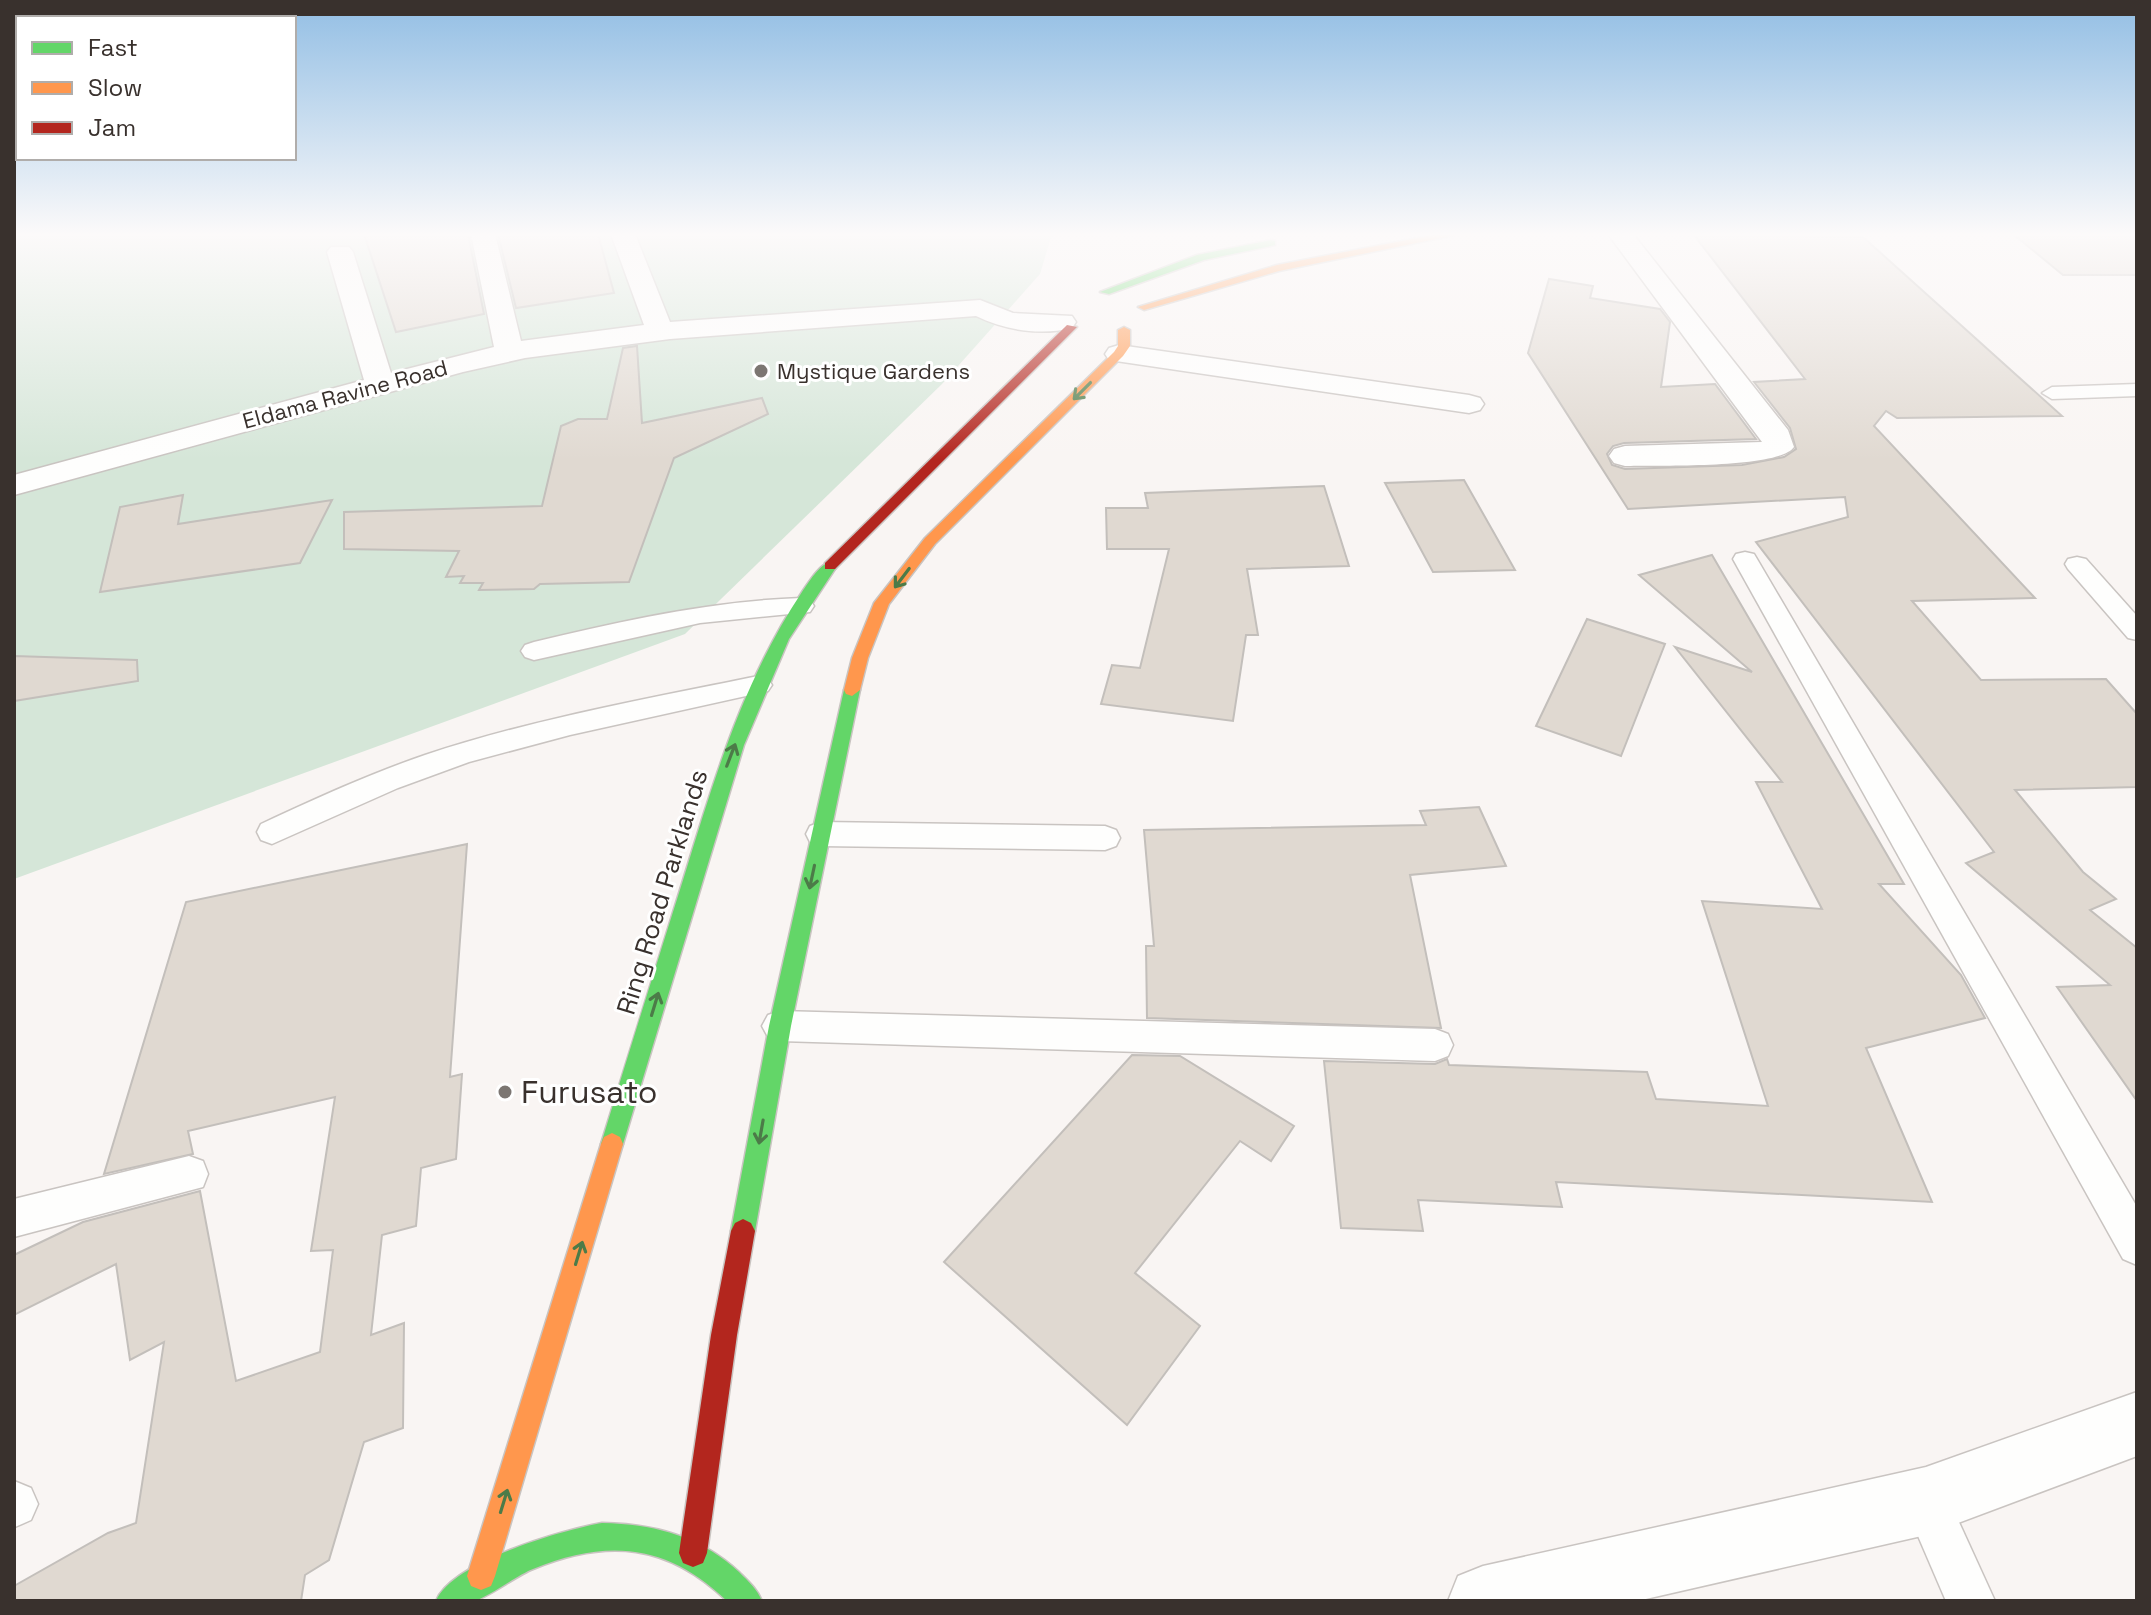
<svg xmlns="http://www.w3.org/2000/svg" width="2151" height="1615" font-family="'Space Grotesk',sans-serif">
<rect width="100%" height="100%" fill="#f9f5f3"/>
<!-- green -->
<path fill="#d5e6d8" d="M 14,234 L 1052,234 L 1040,274 L 942,384 L 685,634 L 14,879 Z"/>
<!-- building -->
<g fill="#e0d9d1" stroke="#c3bfbb" stroke-width="2">
<path d="M 364,234 L 468,234 L 484,314 L 396,332 Z"/>
<path d="M 498,234 L 598,234 L 614,293 L 516,308 Z"/>
<path d="M 2013,234 L 2137,234 L 2137,275 L 2063,275 Z"/>
<path d="M 1694,235 L 1863,237 L 2062,416 L 1897,418 L 1886,411 L 1874,426 L 2035,598 L 1912,601 L 1981,680 L 2106,679 L 2137,714 L 2137,787 L 2015,790 L 2083,872 L 2116,899 L 2090,910 L 2137,948 L 2137,1101 L 2057,987 L 2110,985 L 1966,863 L 1994,852 L 1756,542 L 1848,517 L 1845,497 L 1628,509 L 1528,353 L 1549,279 L 1593,286 L 1590,298 L 1660,309 L 1670,322 L 1661,387 L 1715,384 L 1756,439 L 1624,443 L 1613,446 L 1607,454 L 1612,465 L 1625,469 L 1742,465 L 1784,457 L 1796,449 L 1790,428 L 1754,382 L 1805,379 Z"/>
<path d="M 637,346 L 642,423 L 762,398 L 768,414 L 674,458 L 629,582 L 540,584 L 534,589 L 479,590 L 483,583 L 460,583 L 464,576 L 446,577 L 459,551 L 344,549 L 344,512 L 542,506 L 561,426 L 578,419 L 607,419 L 623,348 Z"/>
<path d="M 1464,480 L 1515,570 L 1433,572 L 1385,483 Z"/>
<path d="M 1324,486 L 1349,566 L 1247,569 L 1258,635 L 1246,635 L 1233,721 L 1101,704 L 1112,665 L 1140,668 L 1169,549 L 1107,549 L 1106,508 L 1148,508 L 1145,493 Z"/>
<path d="M 183,495 L 178,524 L 332,500 L 300,563 L 100,592 L 120,507 Z"/>
<path d="M 1712,555 L 1904,884 L 1879,884 L 1961,975 L 1985,1018 L 1866,1048 L 1932,1202 L 1556,1182 L 1562,1207 L 1418,1200 L 1423,1231 L 1341,1228 L 1324,1061 L 1435,1064 L 1447,1059 L 1449,1065 L 1647,1072 L 1656,1099 L 1768,1106 L 1702,901 L 1822,909 L 1756,782 L 1782,782 L 1675,647 L 1752,672 L 1639,575 Z"/>
<path d="M 1587,619 L 1665,644 L 1621,756 L 1536,726 Z"/>
<path d="M 14,656 L 137,660 L 138,681 L 14,701 Z"/>
<path d="M 1479,807 L 1506,866 L 1410,875 L 1441,1028 L 1147,1018 L 1146,946 L 1154,946 L 1144,830 L 1426,825 L 1420,811 Z"/>
<path d="M 467,844 L 450,1077 L 462,1074 L 456,1159 L 421,1168 L 416,1226 L 382,1235 L 371,1335 L 404,1323 L 403,1428 L 364,1442 L 329,1560 L 305,1575 L 301,1601 L 14,1601 L 14,1586 L 108,1533 L 136,1523 L 164,1342 L 130,1360 L 116,1264 L 14,1315 L 14,1255 L 83,1222 L 200,1191 L 236,1381 L 320,1352 L 333,1250 L 311,1251 L 335,1097 L 188,1131 L 193,1154 L 104,1174 L 186,902 Z"/>
<path d="M 1132,1055 L 1180,1056 L 1294,1126 L 1271,1161 L 1240,1141 L 1135,1273 L 1200,1326 L 1127,1425 L 944,1262 Z"/>
</g>
<g fill="none" stroke-linecap="round" stroke-linejoin="round">
<defs>
<g id="lane">
<path d="M 2137,384 L 2137,396 L 2052,399 L 2042,393 L 2052,387 Z"/>
<path d="M 1745,552 L 1754,554 L 1757,559 L 2137,1207 L 2137,1265 L 2123,1259 L 1733,559 L 1736,554 Z"/>
<path d="M 2077,557 L 2086,559 L 2137,616 L 2137,640 L 2128,638 L 2068,569 L 2065,564 L 2068,559 Z"/>
<path d="M 801,598 L 810,600 L 814,606 L 810,612 L 700,623 L 534,660 L 525,657 L 521,651 L 525,645 L 534,642 C 622,621 710,601 801,598 Z"/>
<path d="M 758,676 L 768,679 L 772,685 L 768,691 L 570,735 L 469,762 L 398,788 L 272,844 L 261,840 L 257,832 L 261,824 C 315,799 369,774 425,755 C 533,719 646,699 758,676 Z"/>
<path d="M 821,822 L 1105,826 L 1116,830 L 1120,838 L 1116,846 L 1105,850 L 821,846 L 810,842 L 806,834 L 810,826 Z"/>
<path d="M 780,1011 L 1435,1029 L 1448,1034 L 1453,1045 L 1448,1056 L 1435,1061 L 780,1041 L 768,1037 L 762,1026 L 768,1015 Z"/>
<path d="M 189,1156 L 203,1161 L 208,1174 L 203,1187 L 14,1237 L 14,1199 Z"/>
<path d="M 1926,1478 L 1942,1485 L 1995,1601 L 1946,1601 L 1903,1501 L 1910,1485 Z"/>
<path d="M 14,1481 L 31,1488 L 38,1504 L 31,1520 L 15,1527 Z"/>
</g>
<g id="street">
<path d="M 471,234 L 495,234 L 521,341 L 644,325 L 611,234 L 635,234 L 670,322 L 980,300 L 1013,313 L 1072,316 L 1076,322 L 1072,328 C 1040,336 1005,330 976,316 L 670,339 L 525,358 L 463,372 L 14,495 L 14,475 L 364,380 L 327,252 L 331,247 L 349,247 L 353,252 L 391,373 L 494,347 Z"/>
<path d="M 1608,234 L 1633,234 L 1788,430 L 1794,447 C 1779,469 1656,465 1625,466 L 1614,463 L 1609,456 L 1614,449 L 1625,446 L 1762,442 Z"/>
<path d="M 1119,345 L 1469,395 L 1480,398 L 1484,404 L 1480,410 L 1469,413 L 1109,360 L 1105,354 L 1109,348 Z"/>
<path d="M 2137,1392 L 2137,1456 L 1926,1535 L 1637,1601 L 1448,1601 L 1458,1576 L 1483,1566 L 1926,1467 Z"/>
</g>
<g id="fast">
<path d="M 1271,240 L 1275,241 L 1275,245 L 1204,260 L 1109,294 L 1100,292 L 1197,255 Z"/>
<path d="M 830,562 L 837,566 L 789,639 L 744,745 L 623,1144 L 620,1151 L 612,1155 L 604,1151 L 601,1144 C 628,1055 656,966 684,877 C 714,779 744,679 802,592 C 809,582 819,565 830,562 Z"/>
<path d="M 852,684 L 860,690 L 791,1026 L 755,1231 L 751,1239 L 743,1243 L 735,1239 L 731,1231 L 769,1026 L 844,690 Z"/>
<path d="M 602,1523 C 654,1524 700,1536 739,1572 C 749,1582 757,1589 762,1601 L 727,1601 C 668,1544 608,1538 533,1569 C 517,1575 486,1599 473,1601 C 461,1603 447,1601 436,1601 C 452,1562 562,1530 602,1523 Z"/>
</g>
<g id="slow">
<path d="M 1438,234 L 1460,234 L 1279,271 L 1144,310 L 1138,307 L 1277,265 Z"/>
<path d="M 1124,327 L 1130,330 L 1130,346 L 1123,356 L 935,544 L 889,604 L 868,658 L 860,690 L 852,696 L 846,694 L 844,690 L 852,658 L 874,603 L 925,538 L 1114,352 L 1118,346 L 1118,330 Z"/>
<path d="M 612,1133 L 620,1137 L 623,1144 L 495,1576 L 491,1586 L 481,1590 L 471,1586 L 467,1576 L 601,1144 L 604,1137 Z"/>
</g>
<g id="jam">
<path d="M 1067,325 L 1077,327 L 835,569 L 825,569 L 825,563 Z"/>
<path d="M 743,1219 L 751,1223 L 755,1231 L 737,1335 L 707,1553 L 703,1563 L 693,1567 L 683,1563 L 679,1553 L 711,1335 L 731,1231 L 735,1223 Z"/>
</g>
</defs>
<!-- lane casing -->
<use href="#lane" stroke="#c9c4c1" stroke-width="3"/>
<!-- street casing -->
<use href="#street" stroke="#c9c4c1" stroke-width="3"/>
<!-- fast casing -->
<use href="#fast" stroke="#c9c4c1" stroke-width="3"/>
<!-- slow casing -->
<use href="#slow" stroke="#c9c4c1" stroke-width="3"/>
<!-- jam casing -->
<use href="#jam" stroke="#c9c4c1" stroke-width="3"/>
<!-- lane -->
<use href="#lane" fill="#fefefd" fill-rule="evenodd"/>
<!-- street -->
<use href="#street" fill="#fefefd" fill-rule="evenodd"/>
<!-- fast -->
<use href="#fast" fill="#63d668" fill-rule="evenodd"/>
<!-- slow -->
<use href="#slow" fill="#ff974d" fill-rule="evenodd"/>
<!-- jam -->
<use href="#jam" fill="#b3261e" fill-rule="evenodd"/>
</g>
<!-- one-way arrows -->
<defs><path id="oneway-shaft" d="M-6 0H5M1.5-3L5.5 0L1.5 3" fill="none" stroke-width="1.6" stroke-linecap="round" stroke-linejoin="round" transform="scale(2)"/></defs>
<g stroke="#4c7b48">
<use href="#oneway-shaft" transform="translate(1082 391) rotate(135)"/>
<use href="#oneway-shaft" transform="translate(902 578) rotate(127)"/>
<use href="#oneway-shaft" transform="translate(731 755) rotate(-69)"/>
<use href="#oneway-shaft" transform="translate(812 877) rotate(102)"/>
<use href="#oneway-shaft" transform="translate(655 1004) rotate(-73)"/>
<use href="#oneway-shaft" transform="translate(761 1132) rotate(100)"/>
<use href="#oneway-shaft" transform="translate(579 1253) rotate(-73)"/>
<use href="#oneway-shaft" transform="translate(504 1501) rotate(-73)"/>
</g>
<!-- sky -->
<linearGradient id="sky" x2="0" y2="1"><stop stop-color="#92bee4"/><stop offset="0.51" stop-color="#fcfafa"/><stop offset="1" stop-color="#fcfafa" stop-opacity="0"/></linearGradient>
<rect width="2151" height="460" fill="url(#sky)"/>
<!-- markers -->
<g fill="#7c7672" stroke="#fff" stroke-width="3">
<circle cx="761" cy="371" r="8"/>
<circle cx="505" cy="1092" r="8"/>
</g>
<g text-anchor="middle" stroke-width="6" stroke-linejoin="round" paint-order="stroke">
<!-- far-poi labels -->
<g font-size="22" fill="#39312d" stroke="#fff" text-anchor="start">
<text x="777" y="379">Mystique Gardens</text>
</g>
<!-- far-street labels -->
<g font-size="22" fill="#39312d" stroke="#fff">
<text transform="translate(345 394) rotate(-15)" y="8">Eldama Ravine Road</text>
</g>
<!-- street labels -->
<g font-size="26" fill="#39312d" stroke="#fff">
<text transform="translate(662 892) rotate(-73)" y="9">Ring Road Parklands</text>
</g>
<!-- near-poi labels -->
<g font-size="32" fill="#39312d" stroke="#fff" text-anchor="start">
<text x="521" y="1103">Furusato</text>
</g>
</g>
<!-- border -->
<rect width="2151" height="1615" fill="none" stroke="#39312d" stroke-width="32"/>
<!-- legend -->
<rect x="16" y="16" width="280" height="144" fill="#ffffff" stroke="#b0adab" stroke-width="2"/>
<rect x="32" y="42" width="40" height="12" fill="#63d668" stroke="#b0adab" stroke-width="2"/>
<text x="88" y="56" font-size="24" fill="#39312d">Fast</text>
<rect x="32" y="82" width="40" height="12" fill="#ff974d" stroke="#b0adab" stroke-width="2"/>
<text x="88" y="96" font-size="24" fill="#39312d">Slow</text>
<rect x="32" y="122" width="40" height="12" fill="#b3261e" stroke="#b0adab" stroke-width="2"/>
<text x="88" y="136" font-size="24" fill="#39312d">Jam</text>
</svg>
